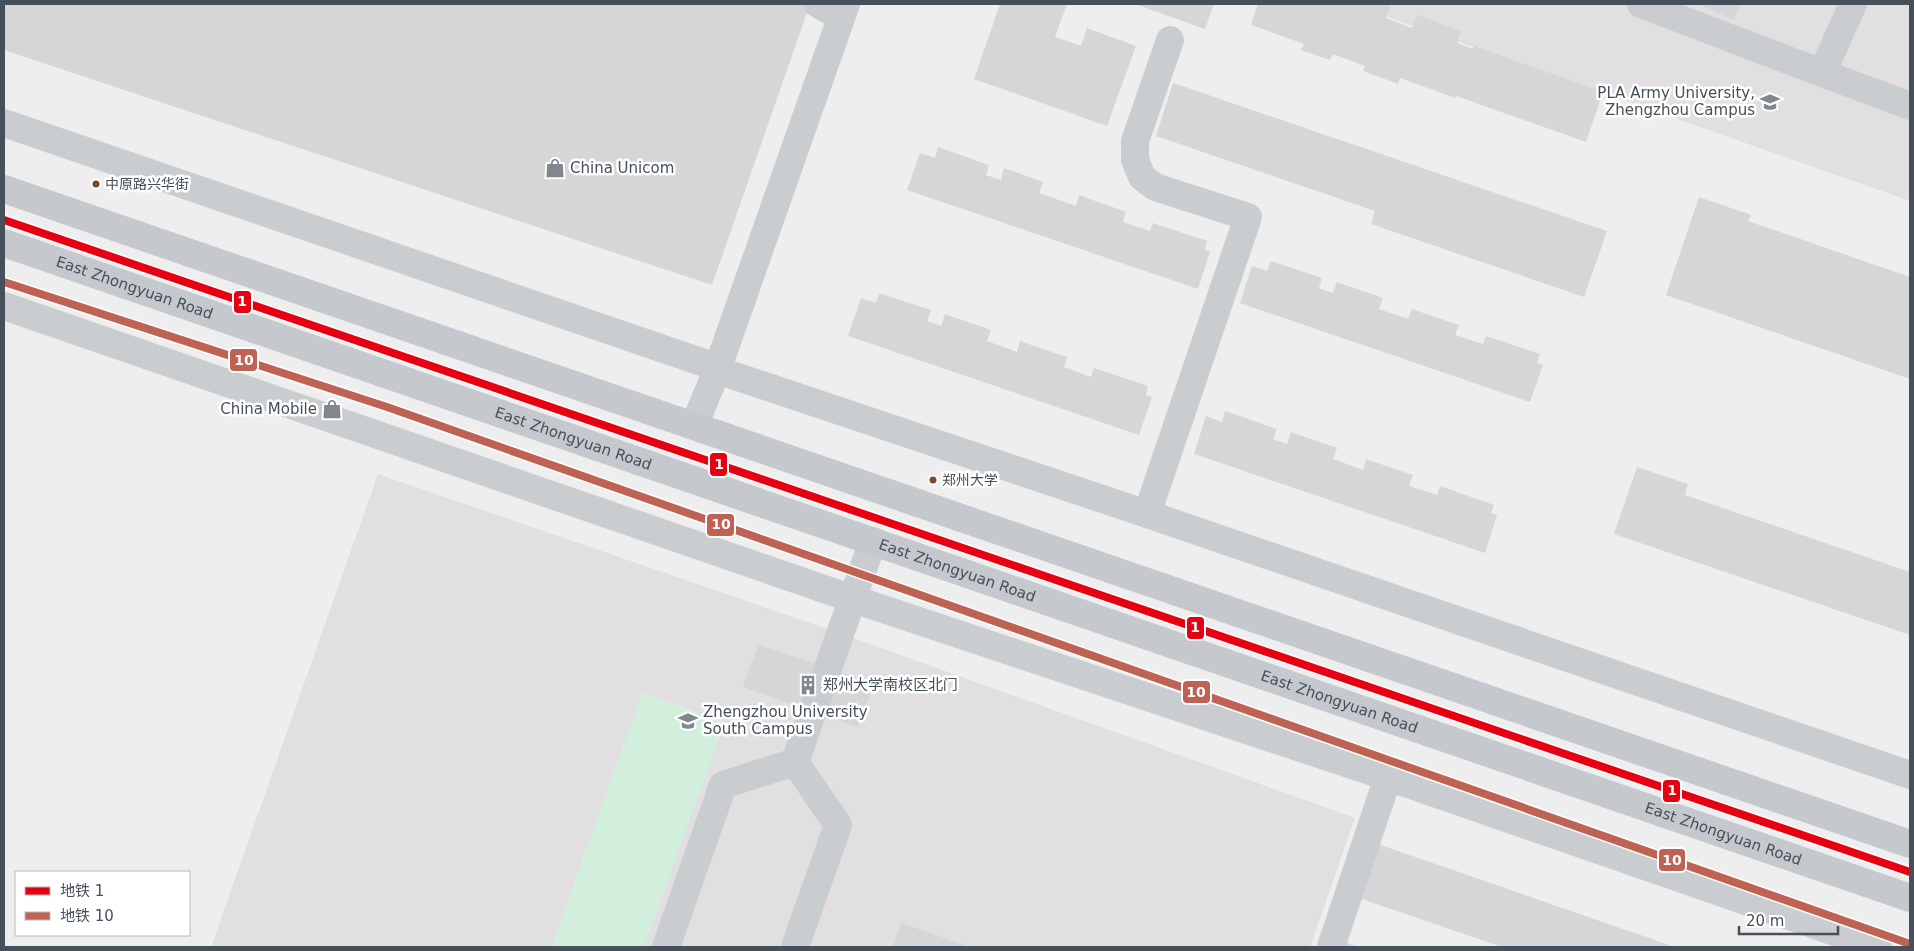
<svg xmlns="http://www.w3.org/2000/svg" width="1914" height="951" font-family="'DejaVu Sans','Noto Sans SC',sans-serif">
<rect width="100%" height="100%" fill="#efeeee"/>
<!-- education -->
<g fill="#e1dfe0">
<path d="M 1351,4 L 1910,4 L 1910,201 Z"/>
<path d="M 378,474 L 842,634 L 1355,818 L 1310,947 L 211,947 Z"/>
</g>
<!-- green -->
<path fill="#d2efde" d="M 642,693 L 725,722 L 644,947 L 551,947 Z"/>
<!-- building -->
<g fill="#d6d6d8">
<path d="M 4,4 L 810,4 L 712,285 L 4,50 Z"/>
<path d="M 1000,4 L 1067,4 L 1055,37 L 1081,46 L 1087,28 L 1136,46 L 1107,126 L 974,79 Z"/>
<path d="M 1135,4 L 1214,4 L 1205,29 Z"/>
<path d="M 1258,4 L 1387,4 L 1391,5 L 1386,18 L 1412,28 L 1417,15 L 1461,31 L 1457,43 L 1473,49 L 1474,46 L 1603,92 L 1586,142 L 1456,96 L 1455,98 L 1400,78 L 1398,84 L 1363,71 L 1365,66 L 1333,54 L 1330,60 L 1301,50 L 1304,44 L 1251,25 Z"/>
<path d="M 1698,4 L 1741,4 L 1734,20 Z"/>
<path d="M 1173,83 L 1607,231 L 1584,297 L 1371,224 L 1375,211 L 1156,136 Z"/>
<path d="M 938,147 L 989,165 L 986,175 L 1001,180 L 1004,168 L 1043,182 L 1039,193 L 1076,206 L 1079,195 L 1126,212 L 1123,222 L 1150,231 L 1153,223 L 1207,241 L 1205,249 L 1210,252 L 1198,289 L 907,190 L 920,153 L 935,158 Z"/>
<path d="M 1699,197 L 1751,215 L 1748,221 L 1910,277 L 1910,379 L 1666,295 Z"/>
<path d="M 1271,261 L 1322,278 L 1319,288 L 1333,293 L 1337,282 L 1383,298 L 1379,309 L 1408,319 L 1412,309 L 1459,325 L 1455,335 L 1483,344 L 1486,336 L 1540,354 L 1537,363 L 1543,365 L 1530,402 L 1240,303 L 1252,266 L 1267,271 Z"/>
<path d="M 879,293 L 931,310 L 927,321 L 941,326 L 945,314 L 991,330 L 987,341 L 1017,352 L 1020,341 L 1067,357 L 1064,367 L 1091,377 L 1094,368 L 1148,386 L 1146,395 L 1152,397 L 1139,435 L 848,336 L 861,298 L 876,303 Z"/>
<path d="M 1225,411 L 1277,429 L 1273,439 L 1287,444 L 1291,432 L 1337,448 L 1333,459 L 1363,470 L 1366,459 L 1413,475 L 1409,486 L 1437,495 L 1440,486 L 1494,505 L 1491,513 L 1497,515 L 1485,553 L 1194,454 L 1206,416 L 1222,422 Z"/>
<path d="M 1637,467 L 1688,484 L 1685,495 L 1910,572 L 1910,635 L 1614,534 Z"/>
<path d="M 758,645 L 874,683 L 858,727 L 743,687 Z"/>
<path d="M 1375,843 L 1675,947 L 1502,947 L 1356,897 Z"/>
<path d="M 901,923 L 970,947 L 893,947 Z"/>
<path d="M 1342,941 L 1359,947 L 1340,947 Z"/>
</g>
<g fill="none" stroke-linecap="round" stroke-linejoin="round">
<!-- minor -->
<g stroke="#cacdcf" stroke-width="28">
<path d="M 818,4 L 841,17"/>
<path d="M 1641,4 L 1822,73 L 1853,4"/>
<path d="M 1822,73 L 1910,106"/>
<path d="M 4,123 L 716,367 L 717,370 L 1147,514 L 1910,775"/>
<path d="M 4,306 L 853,599 L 1388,777 L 1878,947"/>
<path d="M 694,426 L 717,370 L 846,4"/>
<path d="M 1147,514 L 1248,217 L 1155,187 L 1142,177 L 1135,160 L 1135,141 L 1170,40"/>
<path d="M 795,762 L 873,541"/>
<path d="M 666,947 L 723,785 L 795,762 L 838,825 L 795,947"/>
<path d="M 1331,947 L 1388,777"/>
</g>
<!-- major -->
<g stroke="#c5c9cd" stroke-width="28">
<path d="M 4,189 L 1910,844"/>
<path id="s1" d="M 4,243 L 1910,898"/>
</g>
<defs>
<path id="metro-1" d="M 4,220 L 1910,872"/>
<path id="metro-2" d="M 4,282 L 387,407 L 1910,944"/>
</defs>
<!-- metro-1 casing -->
<use href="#metro-1" stroke="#fff" stroke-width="11"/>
<!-- metro-2 casing -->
<use href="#metro-2" stroke="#fff" stroke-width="11"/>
<!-- metro-1 -->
<use href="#metro-1" stroke="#e60012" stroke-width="8"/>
<!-- metro-2 -->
<use href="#metro-2" stroke="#be6254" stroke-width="8"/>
</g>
<!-- icons -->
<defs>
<symbol id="university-bare" viewBox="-9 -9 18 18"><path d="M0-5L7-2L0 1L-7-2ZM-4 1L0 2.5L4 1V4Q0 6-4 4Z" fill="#80878e" stroke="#fff" stroke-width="2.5" paint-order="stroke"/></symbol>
<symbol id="shop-bare" viewBox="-9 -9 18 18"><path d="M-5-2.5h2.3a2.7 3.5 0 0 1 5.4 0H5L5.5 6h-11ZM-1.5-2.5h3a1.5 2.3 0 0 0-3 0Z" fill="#80878e" stroke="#fff" stroke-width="2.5" paint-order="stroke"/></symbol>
<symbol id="building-bare" viewBox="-9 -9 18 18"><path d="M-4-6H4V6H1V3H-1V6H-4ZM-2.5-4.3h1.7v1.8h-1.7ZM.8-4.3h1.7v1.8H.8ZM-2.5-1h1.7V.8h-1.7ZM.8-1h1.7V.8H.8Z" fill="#80878e" stroke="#fff" stroke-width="2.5" paint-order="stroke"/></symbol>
</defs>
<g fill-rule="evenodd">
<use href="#university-bare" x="1756" y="88" width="28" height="28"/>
<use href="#shop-bare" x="541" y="154" width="28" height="28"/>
<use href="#shop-bare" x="318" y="395" width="28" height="28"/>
<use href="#building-bare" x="794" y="671" width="28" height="28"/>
<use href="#university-bare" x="674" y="707" width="28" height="28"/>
</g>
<!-- markers -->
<g fill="#7a4b2a" stroke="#fff" stroke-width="2">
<circle cx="96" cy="184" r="4.5"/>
<circle cx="933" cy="480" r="4.5"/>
</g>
<g text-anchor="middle" stroke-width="5" stroke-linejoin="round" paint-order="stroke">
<!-- bus labels -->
<g font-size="14" fill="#45505b" stroke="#fff" text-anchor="start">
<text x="105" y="189">中原路兴华街</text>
<text x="942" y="485">郑州大学</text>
</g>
<!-- poi labels -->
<g font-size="15" fill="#45505b" stroke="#fff" text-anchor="start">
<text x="1755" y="98" text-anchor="end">PLA Army University,<tspan x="1755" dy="17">Zhengzhou Campus</tspan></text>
<text x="570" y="173">China Unicom</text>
<text x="317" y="414" text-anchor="end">China Mobile</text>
<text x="823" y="690">郑州大学南校区北门</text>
<text x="703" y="717">Zhengzhou University<tspan x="703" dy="17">South Campus</tspan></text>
</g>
<!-- street labels -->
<g font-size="15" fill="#45505b" stroke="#fff">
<text dy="5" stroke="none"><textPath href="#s1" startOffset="138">East Zhongyuan Road</textPath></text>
<text dy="5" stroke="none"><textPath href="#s1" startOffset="602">East Zhongyuan Road</textPath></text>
<text dy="5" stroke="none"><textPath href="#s1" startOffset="1008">East Zhongyuan Road</textPath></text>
<text dy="5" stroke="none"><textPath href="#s1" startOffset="1412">East Zhongyuan Road</textPath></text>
<text dy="5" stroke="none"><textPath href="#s1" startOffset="1818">East Zhongyuan Road</textPath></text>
</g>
</g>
<g stroke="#fff" stroke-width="2">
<rect x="233" y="290" width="19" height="24" rx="5" fill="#e60012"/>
<rect x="229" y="348" width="29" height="24" rx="5" fill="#be6254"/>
<rect x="709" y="452" width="19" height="25" rx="5" fill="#e60012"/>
<rect x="706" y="513" width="29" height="24" rx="5" fill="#be6254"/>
<rect x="1186" y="616" width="19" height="24" rx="5" fill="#e60012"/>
<rect x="1182" y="680" width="29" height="24" rx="5" fill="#be6254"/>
<rect x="1662" y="779" width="19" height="24" rx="5" fill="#e60012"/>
<rect x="1658" y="848" width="28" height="24" rx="5" fill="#be6254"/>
</g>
<g font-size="14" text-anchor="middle" font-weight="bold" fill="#fff">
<text x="242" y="306">1</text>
<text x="244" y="365">10</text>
<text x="719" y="469">1</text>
<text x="721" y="529">10</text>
<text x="1195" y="632">1</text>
<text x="1196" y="697">10</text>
<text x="1672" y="795">1</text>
<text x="1672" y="865">10</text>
</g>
<!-- border -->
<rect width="1914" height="951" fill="none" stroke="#45505b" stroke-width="10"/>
<!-- legend -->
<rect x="15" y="871" width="175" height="65" fill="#ffffff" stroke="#b5b9bd"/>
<rect x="25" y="887" width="25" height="8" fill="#e60012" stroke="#b5b9bd"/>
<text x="60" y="896" font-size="15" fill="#45505b">地铁 1</text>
<rect x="25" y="912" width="25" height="8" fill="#be6254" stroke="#b5b9bd"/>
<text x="60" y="921" font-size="15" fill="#45505b">地铁 10</text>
<!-- scale -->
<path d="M1739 926v8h99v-8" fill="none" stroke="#45505b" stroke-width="2.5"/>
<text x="1746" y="926" font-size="15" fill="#45505b" stroke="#ffffff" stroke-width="4" paint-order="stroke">20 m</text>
</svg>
